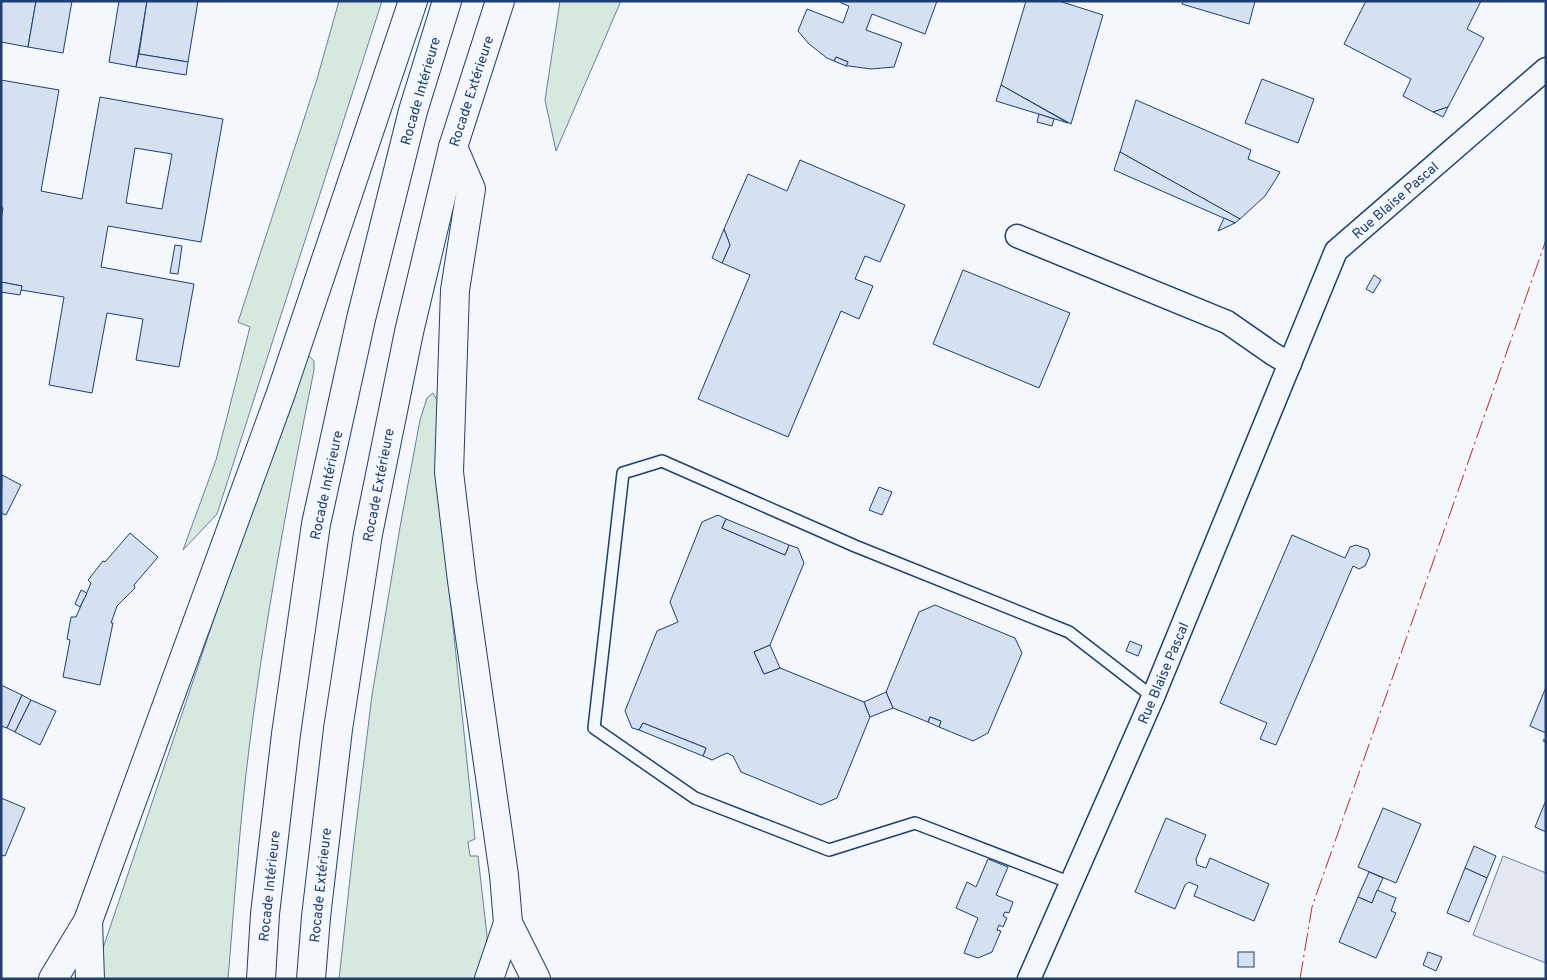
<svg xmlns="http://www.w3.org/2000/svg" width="1547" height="980" font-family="Overpass,sans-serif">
<rect width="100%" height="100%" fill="#f4f7fb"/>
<!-- green -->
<g fill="#d7e8df" stroke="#687fa3">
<path d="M 339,1 L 382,1 L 217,514 L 183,550 L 216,460 L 250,327 L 238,322 L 317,79 Z"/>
<path d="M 560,1 L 621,1 L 556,151 L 545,100 Z"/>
<path d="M 309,356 L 314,361 L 314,370 C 285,513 258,657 243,802 C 237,861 233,920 228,979 L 101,979 L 99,960 L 301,361 Z"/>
<path d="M 433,393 L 438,402 L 445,549 L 475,839 L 468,842 L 470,856 L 478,856 L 487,936 L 485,964 L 478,979 L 339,979 L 354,842 L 372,695 L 400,527 L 420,420 L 427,398 Z"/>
</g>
<!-- parking -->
<path fill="#e3e8f0" stroke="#687fa3" d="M 1503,856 L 1546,873 L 1546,963 L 1473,935 Z"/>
<!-- building -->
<g fill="#d5e0f0" stroke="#1d3f73" fill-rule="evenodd">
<path d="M 1,1 L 36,1 L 28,47 L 1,42 Z"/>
<path d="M 36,1 L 72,1 L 63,53 L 28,47 Z"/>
<path d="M 119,1 L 147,1 L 136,67 L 109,62 Z"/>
<path d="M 147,1 L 198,1 L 188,62 L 139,54 Z"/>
<path d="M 841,1 L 937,1 L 925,34 L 872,14 L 866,30 L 902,43 L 894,67 L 871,69 L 849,66 L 846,66 L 848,62 L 836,57 L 834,61 L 827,58 L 809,44 L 798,31 L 807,9 L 843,23 L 849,6 L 841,3 Z"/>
<path d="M 1026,1 L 1059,1 L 1103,15 L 1071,124 L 1001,85 Z"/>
<path d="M 1183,1 L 1255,1 L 1249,24 L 1182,4 Z"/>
<path d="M 1366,1 L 1481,1 L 1467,29 L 1484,38 L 1448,107 L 1433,112 L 1403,96 L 1411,79 L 1344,44 Z"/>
<path d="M 139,54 L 188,62 L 186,75 L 136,67 Z"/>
<path d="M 836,57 L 848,62 L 846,66 L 834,61 Z"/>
<path d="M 1262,79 L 1314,99 L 1298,143 L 1245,123 Z"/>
<path d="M 1,80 L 59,90 L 41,191 L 82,199 L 100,97 L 223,119 L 201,242 L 108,226 L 101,267 L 194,284 L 179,367 L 136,360 L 143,319 L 107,313 L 92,393 L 49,385 L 64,297 L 21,290 L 22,286 L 1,282 L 1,220 L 3,208 L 1,207 ZM 135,148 L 172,154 L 162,209 L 126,203 Z"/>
<path d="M 1001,85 L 1068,123 L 996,101 Z"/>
<path d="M 1136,100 L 1251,150 L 1248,159 L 1280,172 L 1276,179 L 1265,196 L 1240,219 L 1120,152 Z"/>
<path d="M 1448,107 L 1443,117 L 1433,112 Z"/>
<path d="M 1039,114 L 1054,119 L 1052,126 L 1037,122 Z"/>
<path d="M 1120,152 L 1240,219 L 1235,223 L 1114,170 Z"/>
<path d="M 800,160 L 905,205 L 880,262 L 865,256 L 855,279 L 873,286 L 859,319 L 841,311 L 788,437 L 698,399 L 750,275 L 722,263 L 730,245 L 724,229 L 748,174 L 787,191 Z"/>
<path d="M 1224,218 L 1235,223 L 1218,231 Z"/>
<path d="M 724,229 L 730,245 L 722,263 L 712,258 Z"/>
<path d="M 175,245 L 182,246 L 178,274 L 170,273 Z"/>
<path d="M 963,270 L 1070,313 L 1039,388 L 933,344 Z"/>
<path d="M 1374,275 L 1381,280 L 1373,293 L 1366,289 Z"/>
<path d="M 1,282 L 22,286 L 20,295 L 1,292 Z"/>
<path d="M 2,475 L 21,485 L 6,515 L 1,513 Z"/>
<path d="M 879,487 L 892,492 L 882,515 L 869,510 Z"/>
<path d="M 718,515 L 726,519 L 722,528 L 785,555 L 789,545 L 798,548 L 804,563 L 770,645 L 754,652 L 764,674 L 780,668 L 864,702 L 870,717 L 837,798 L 821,805 L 741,772 L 733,756 L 727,753 L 712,760 L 703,756 L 706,748 L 643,723 L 639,730 L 632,728 L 625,711 L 657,631 L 678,622 L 670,602 L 702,522 Z"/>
<path d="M 726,519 L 789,545 L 785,555 L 722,528 Z"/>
<path d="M 130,533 L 158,557 L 134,585 L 135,588 L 117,606 L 111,623 L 113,623 L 100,685 L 63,677 L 70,640 L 67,639 L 71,617 L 76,617 L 91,583 L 88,580 L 103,561 L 105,562 Z"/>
<path d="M 1292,535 L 1345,558 L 1350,547 L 1356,545 L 1368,549 L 1370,555 L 1365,566 L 1359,569 L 1353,566 L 1276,745 L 1260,739 L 1267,723 L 1220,703 Z"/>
<path d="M 81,590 L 87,593 L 80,607 L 75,604 Z"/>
<path d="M 935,605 L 1015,638 L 1022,653 L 988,733 L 973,741 L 939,727 L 941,721 L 930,717 L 928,722 L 893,708 L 886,692 L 919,612 Z"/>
<path d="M 1130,641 L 1142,646 L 1138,656 L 1126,651 Z"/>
<path d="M 770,645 L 780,668 L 764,674 L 754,652 Z"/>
<path d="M 1,685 L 22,695 L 7,728 L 1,726 Z"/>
<path d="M 1546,687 L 1546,733 L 1530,726 Z"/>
<path d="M 886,692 L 893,708 L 870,717 L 864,702 Z"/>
<path d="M 22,695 L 31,700 L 15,732 L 7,728 Z"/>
<path d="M 31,700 L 56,711 L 40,745 L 15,732 Z"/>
<path d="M 930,717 L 941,721 L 939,727 L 928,722 Z"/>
<path d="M 643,723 L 706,748 L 703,756 L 639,730 Z"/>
<path d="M 1,798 L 25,808 L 5,856 L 1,855 Z"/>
<path d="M 1546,800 L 1546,832 L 1535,827 Z"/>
<path d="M 1383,808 L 1421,824 L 1396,883 L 1358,867 Z"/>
<path d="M 1166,818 L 1206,835 L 1196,859 L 1197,865 L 1206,868 L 1210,858 L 1269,884 L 1254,921 L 1194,896 L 1198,886 L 1189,882 L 1185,885 L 1175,909 L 1135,892 Z"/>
<path d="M 1474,846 L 1496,856 L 1487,878 L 1465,868 Z"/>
<path d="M 988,859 L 1008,867 L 996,895 L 1013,902 L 1009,913 L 1005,912 L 1003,916 L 1007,918 L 1003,927 L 999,925 L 997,930 L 1001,931 L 992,952 L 978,958 L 964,953 L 978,918 L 956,908 L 967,882 L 976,887 Z"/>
<path d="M 1465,868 L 1487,878 L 1469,922 L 1447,913 Z"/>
<path d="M 1369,872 L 1383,878 L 1372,903 L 1358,897 Z"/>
<path d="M 1377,890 L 1396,898 L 1391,911 L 1396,913 L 1376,958 L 1339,942 L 1358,897 L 1372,903 Z"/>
<rect x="1238" y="952" width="16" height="15"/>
<path d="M 1428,952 L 1442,957 L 1436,971 L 1423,965 Z"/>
</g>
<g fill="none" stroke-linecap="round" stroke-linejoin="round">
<defs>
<path id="service" d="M 1071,883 L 915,823 L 829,850 L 695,798 L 594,728 L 623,473 L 662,461 L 855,546 L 1069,632 L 1153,697"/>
<g id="minor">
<path d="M 1017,236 L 1227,322 L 1273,354 L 1290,364"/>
<path d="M 1029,979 L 1153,697 L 1336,251 L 1546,69"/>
</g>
<g id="trunk">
<path d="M 453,147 L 471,189 L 455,290 L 449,472 L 462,581 L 504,875 L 508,923 L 489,979"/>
<path d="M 88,921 L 90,979"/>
<path d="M 508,923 L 536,979"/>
<path d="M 53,979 L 88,921 L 281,393 L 413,1"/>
<path d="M 261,979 L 265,914 L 286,734 L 316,524 L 361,319 L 413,111 L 447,1"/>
<path d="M 311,979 L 316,917 L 338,729 L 368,534 L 409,332 L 453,147 L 500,1"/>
</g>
</defs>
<!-- service casing -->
<use href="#service" stroke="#1d3f73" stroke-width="14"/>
<!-- minor casing -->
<use href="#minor" stroke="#1d3f73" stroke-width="25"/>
<!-- trunk casing -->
<use href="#trunk" stroke="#1d3f73" stroke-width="30"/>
<!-- path -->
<path stroke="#5e769c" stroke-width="3" stroke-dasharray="4 2.5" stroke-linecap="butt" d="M 1543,740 L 1546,741"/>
<!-- service -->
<use href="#service" stroke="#f4f7fb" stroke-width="11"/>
<!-- minor -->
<use href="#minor" stroke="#f4f7fb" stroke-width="22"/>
<!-- trunk -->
<use href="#trunk" stroke="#f4f7fb" stroke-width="28"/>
<!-- power -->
<path stroke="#c62828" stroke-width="1" stroke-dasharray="18 4 2.5 4" stroke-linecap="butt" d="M 1300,979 L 1312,907 L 1546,240"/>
</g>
<g text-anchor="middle" stroke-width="4" stroke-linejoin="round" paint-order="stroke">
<!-- street labels -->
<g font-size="14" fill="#1d3f73" stroke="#f4f7fb">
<text transform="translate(420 91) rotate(-74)" y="5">Rocade Intérieure</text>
<text transform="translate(471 91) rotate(-72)" y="5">Rocade Extérieure</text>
<text transform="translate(1395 200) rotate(-41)" y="5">Rue Blaise Pascal</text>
<text transform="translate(326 485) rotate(-78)" y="5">Rocade Intérieure</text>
<text transform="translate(378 485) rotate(-79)" y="5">Rocade Extérieure</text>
<text transform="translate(1163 673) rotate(-67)" y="5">Rue Blaise Pascal</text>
<text transform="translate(320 885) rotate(-84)" y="5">Rocade Extérieure</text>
<text transform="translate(269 886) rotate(-84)" y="5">Rocade Intérieure</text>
</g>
</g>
<!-- border -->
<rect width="1547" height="980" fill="none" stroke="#1d3f73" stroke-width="5"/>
</svg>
